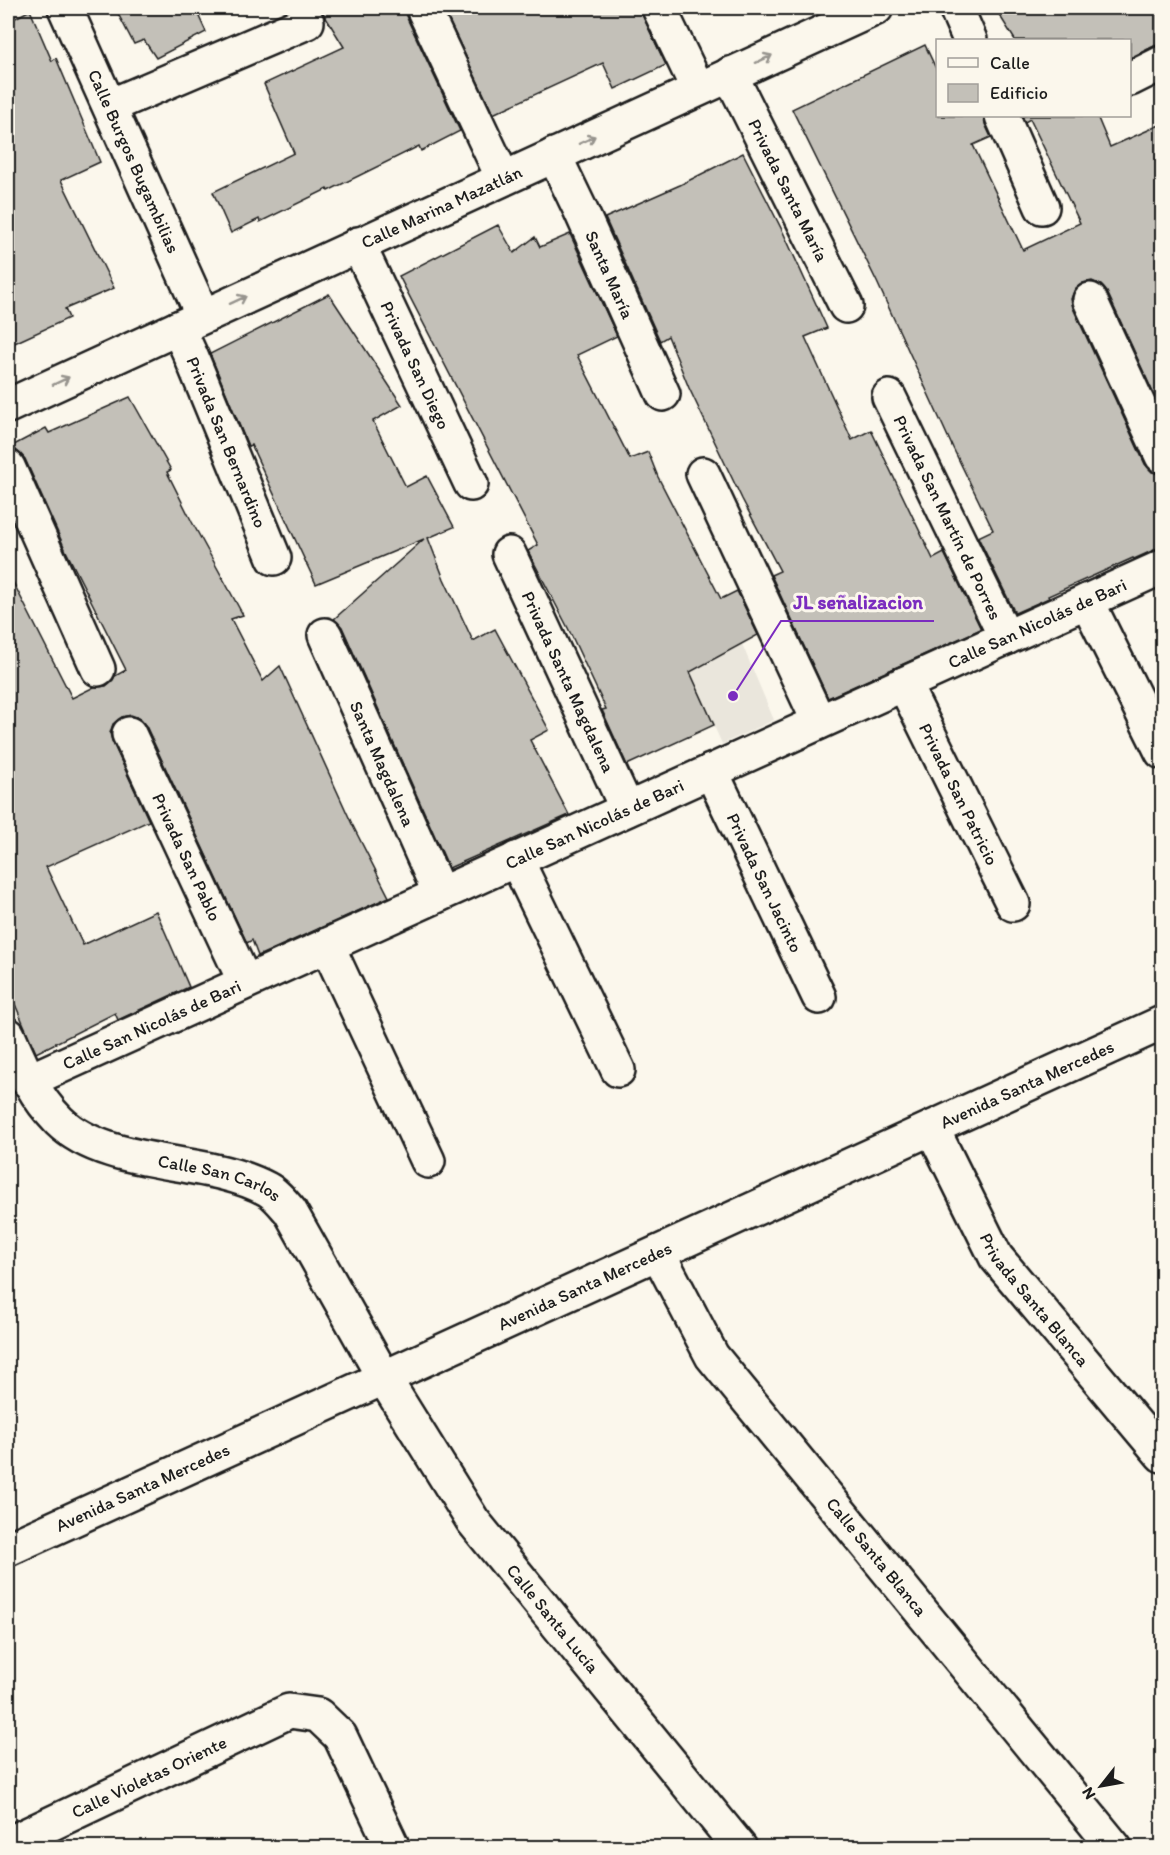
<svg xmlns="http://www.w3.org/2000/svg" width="1170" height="1855" font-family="Itim,sans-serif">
<rect width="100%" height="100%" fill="#fbf7ec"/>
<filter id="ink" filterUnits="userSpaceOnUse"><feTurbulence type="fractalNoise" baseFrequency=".0167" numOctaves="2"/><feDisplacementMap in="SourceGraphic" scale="12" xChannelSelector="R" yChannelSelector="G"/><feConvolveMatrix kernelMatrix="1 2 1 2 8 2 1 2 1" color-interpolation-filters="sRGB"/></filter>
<g filter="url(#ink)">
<!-- built -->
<path fill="#eae6dc" d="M 742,644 L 774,720 L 722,744 L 690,672 Z"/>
<!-- building -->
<g fill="#c3c0b8" stroke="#1c1c1c" stroke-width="1.5">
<path d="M 115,8 L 195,8 L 206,32 L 156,58 L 144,40 L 134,44 Z"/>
<path d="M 320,8 L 404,8 L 406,16 L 460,131 L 421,151 L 419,146 L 328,191 L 327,189 L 260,222 L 259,219 L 231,233 L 213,192 L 294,153 L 264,84 L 344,47 Z"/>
<path d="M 443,8 L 639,8 L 666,65 L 615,89 L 603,63 L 493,114 Z"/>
<path d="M 995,8 L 1162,8 L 1162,44 L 1154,46 L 1130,58 L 1130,40 L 1015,40 Z"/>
<path d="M 30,10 L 52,61 L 56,58 L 100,162 L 61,180 L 114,288 L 65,309 L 69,318 L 8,346 L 8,22 Z"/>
<path d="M 925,45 L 938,73 L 938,116 L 984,116 L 985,124 L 991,137 L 973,145 L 1023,250 L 1080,223 L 1030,119 L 1025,122 L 1022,116 L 1097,116 L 1110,147 L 1162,124 L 1162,412 L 1107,292 L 1101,285 L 1092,281 L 1083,283 L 1075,289 L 1071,299 L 1073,308 L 1145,464 L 1152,472 L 1162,474 L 1162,548 L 1154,550 L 1134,559 L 1133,558 L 1048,596 L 1049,598 L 1015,613 L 978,537 L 993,530 L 953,448 L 877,282 L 792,109 Z"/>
<path d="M 743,153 L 783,232 L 827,328 L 805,337 L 852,440 L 871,430 L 933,559 L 944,553 L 981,629 L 828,698 L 771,575 L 780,571 L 742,499 L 689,388 L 668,336 L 660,341 L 605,218 L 680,185 Z"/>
<path d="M 498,225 L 514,253 L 535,237 L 540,247 L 570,234 L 617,336 L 577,355 L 630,459 L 648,452 L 658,477 L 721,599 L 737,591 L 758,635 L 690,672 L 714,725 L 627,765 L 602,710 L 606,709 L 568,628 L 528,551 L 538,545 L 399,276 Z"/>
<path d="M 329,294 L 402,405 L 373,421 L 406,487 L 427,476 L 454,527 L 428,538 L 444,579 L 473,641 L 495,629 L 549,730 L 530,740 L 569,815 L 449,868 L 342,627 L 334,619 L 424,539 L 316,584 L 251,445 L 248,446 L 210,354 Z"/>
<path d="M 130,397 L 171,470 L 167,472 L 192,522 L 243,615 L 231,619 L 263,681 L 280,666 L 352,824 L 389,897 L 258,956 L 252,940 L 247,943 L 146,726 L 139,718 L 131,715 L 122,717 L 113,724 L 110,733 L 112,741 L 149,821 L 46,867 L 83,945 L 156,911 L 189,987 L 118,1020 L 115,1013 L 36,1053 L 8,988 L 8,572 L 72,698 L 94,687 L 106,686 L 113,680 L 115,676 L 126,670 L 66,551 L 25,459 L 12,446 L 46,428 L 49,433 Z"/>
</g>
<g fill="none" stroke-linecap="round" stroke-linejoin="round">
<defs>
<g id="minor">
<path id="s1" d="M 65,8 L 203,316"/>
<path d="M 423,8 L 503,178"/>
<path d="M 659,8 L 698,89"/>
<path d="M 956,8 L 970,40"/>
<path id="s2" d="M 730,74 L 846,306"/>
<path d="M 1130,79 L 1162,63"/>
<path d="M 110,106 L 307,22"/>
<path d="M 1002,116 L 1042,207"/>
<path id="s3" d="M 554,155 L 580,209 L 663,394"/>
<path id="s4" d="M 358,244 L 471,484"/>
<path d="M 1090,300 L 1162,456"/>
<path id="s5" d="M 178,328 L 191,356 L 274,558"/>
<path id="s6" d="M 889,397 L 1006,638"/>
<path id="s7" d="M 8,406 L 876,8"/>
<path d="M 8,467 L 98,669"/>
<path d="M 703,474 L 819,722"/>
<path id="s8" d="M 509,554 L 627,809"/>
<path d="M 1087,601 L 1162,752"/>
<path id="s9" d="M 325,635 L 440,894"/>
<path id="s10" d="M 904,684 L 1013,904"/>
<path id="s11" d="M 129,734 L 245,982"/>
<path id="s12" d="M 711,771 L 819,997"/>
<path d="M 516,859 L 618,1070"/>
<path d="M 327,945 L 428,1161"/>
<path id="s13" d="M 8,1035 C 22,1067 34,1096 59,1121 C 108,1169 206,1156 267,1189 C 275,1193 283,1203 290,1211 L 384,1378 L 473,1521 L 740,1848"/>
<path id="s14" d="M 28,1081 L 1162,567"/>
<path id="s15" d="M 932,1128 L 996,1257 L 1162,1455"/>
<path id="s16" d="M 658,1253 L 712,1356 L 1115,1848"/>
<path id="s17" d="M 8,1549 L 1162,1023"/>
<path id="s18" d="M 8,1844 L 289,1711 L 318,1715 L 340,1736 L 393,1848"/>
</g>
</defs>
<!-- minor casing -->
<use href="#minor" stroke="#1c1c1c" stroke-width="38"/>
<!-- minor -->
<use href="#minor" stroke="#fbf7ec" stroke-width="33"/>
</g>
<!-- one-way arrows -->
<defs><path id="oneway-shaft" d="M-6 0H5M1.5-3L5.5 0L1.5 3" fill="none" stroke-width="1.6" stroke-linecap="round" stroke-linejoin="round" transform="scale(1.5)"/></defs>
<g stroke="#97948e">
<use href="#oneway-shaft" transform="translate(764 59) rotate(-25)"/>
<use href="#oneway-shaft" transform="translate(587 140) rotate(-25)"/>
<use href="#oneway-shaft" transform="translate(238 300) rotate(-25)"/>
<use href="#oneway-shaft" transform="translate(61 381) rotate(-25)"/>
</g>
</g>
<g text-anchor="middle" stroke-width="6" stroke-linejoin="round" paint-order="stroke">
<!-- street labels -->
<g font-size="18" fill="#1c1c1c" stroke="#fbf7ec">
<text dy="6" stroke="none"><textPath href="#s1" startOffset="168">Calle Burgos Bugambilias</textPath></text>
<text dy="6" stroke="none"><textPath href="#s2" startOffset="130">Privada Santa María</textPath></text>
<text dy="6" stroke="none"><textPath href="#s7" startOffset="477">Calle Marina Mazatlán</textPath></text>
<text dy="6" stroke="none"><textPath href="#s3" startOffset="132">Santa María</textPath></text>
<text dy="6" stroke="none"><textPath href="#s4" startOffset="134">Privada San Diego</textPath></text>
<text dy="6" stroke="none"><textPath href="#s5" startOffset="124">Privada San Bernardino</textPath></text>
<text dy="6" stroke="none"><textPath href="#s6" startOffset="134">Privada San Martín de Porres</textPath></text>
<text dy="6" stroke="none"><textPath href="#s14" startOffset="1108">Calle San Nicolás de Bari</textPath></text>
<text dy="6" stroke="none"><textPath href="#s8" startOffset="141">Privada Santa Magdalena</textPath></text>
<text dy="6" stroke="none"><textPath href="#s9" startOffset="141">Santa Magdalena</textPath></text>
<text dy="6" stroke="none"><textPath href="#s10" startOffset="123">Privada San Patricio</textPath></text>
<text dy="6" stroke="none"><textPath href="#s14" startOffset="622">Calle San Nicolás de Bari</textPath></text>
<text dy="6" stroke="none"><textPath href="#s11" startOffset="136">Privada San Pablo</textPath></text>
<text dy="6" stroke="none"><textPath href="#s12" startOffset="124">Privada San Jacinto</textPath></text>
<text dy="6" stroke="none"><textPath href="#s14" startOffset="136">Calle San Nicolás de Bari</textPath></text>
<text dy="6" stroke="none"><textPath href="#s17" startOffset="1120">Avenida Santa Mercedes</textPath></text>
<text dy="6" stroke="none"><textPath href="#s13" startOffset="273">Calle San Carlos</textPath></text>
<text dy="6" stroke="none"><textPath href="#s17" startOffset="634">Avenida Santa Mercedes</textPath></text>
<text dy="6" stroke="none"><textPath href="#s15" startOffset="201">Privada Santa Blanca</textPath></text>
<text dy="6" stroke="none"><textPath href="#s17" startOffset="148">Avenida Santa Mercedes</textPath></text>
<text dy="6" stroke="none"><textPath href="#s16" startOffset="376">Calle Santa Blanca</textPath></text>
<text dy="6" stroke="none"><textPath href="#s13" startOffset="840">Calle Santa Lucía</textPath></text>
<text dy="6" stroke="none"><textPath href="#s18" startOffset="156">Calle Violetas Oriente</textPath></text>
</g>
</g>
<!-- callouts -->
<path fill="none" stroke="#7b2cbf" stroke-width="2" d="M733 696L781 621H934"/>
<circle fill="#7b2cbf" stroke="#fbf7ec" stroke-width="2" cx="733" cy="696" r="6"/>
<g font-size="20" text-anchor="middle" font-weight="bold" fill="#7b2cbf" stroke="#fbf7ec" stroke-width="6" stroke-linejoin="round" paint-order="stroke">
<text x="858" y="609">JL señalizacion</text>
</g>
<!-- margin -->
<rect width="1170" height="1855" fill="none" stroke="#fbf7ec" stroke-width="30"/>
<rect x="15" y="15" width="1140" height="1825" fill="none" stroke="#1c1c1c" stroke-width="2" filter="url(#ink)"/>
<!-- legend -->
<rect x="936" y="39" width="195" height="78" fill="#fbf7ec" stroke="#a29f99" stroke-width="1.5"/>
<rect x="948" y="58" width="30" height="9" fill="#fbf7ec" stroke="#a29f99" stroke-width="1.5"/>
<text x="990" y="69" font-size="18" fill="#1c1c1c">Calle</text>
<rect x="948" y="84" width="30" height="18" fill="#c3c0b8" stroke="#a29f99" stroke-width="1.5"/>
<text x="990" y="99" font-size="18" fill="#1c1c1c">Edificio</text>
<!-- north arrow -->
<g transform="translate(1101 1786) rotate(239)" stroke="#fbf7ec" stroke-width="4.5" paint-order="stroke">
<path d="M0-4.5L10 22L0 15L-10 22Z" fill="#1c1c1c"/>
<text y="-9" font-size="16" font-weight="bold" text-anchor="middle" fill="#1c1c1c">N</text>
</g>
</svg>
